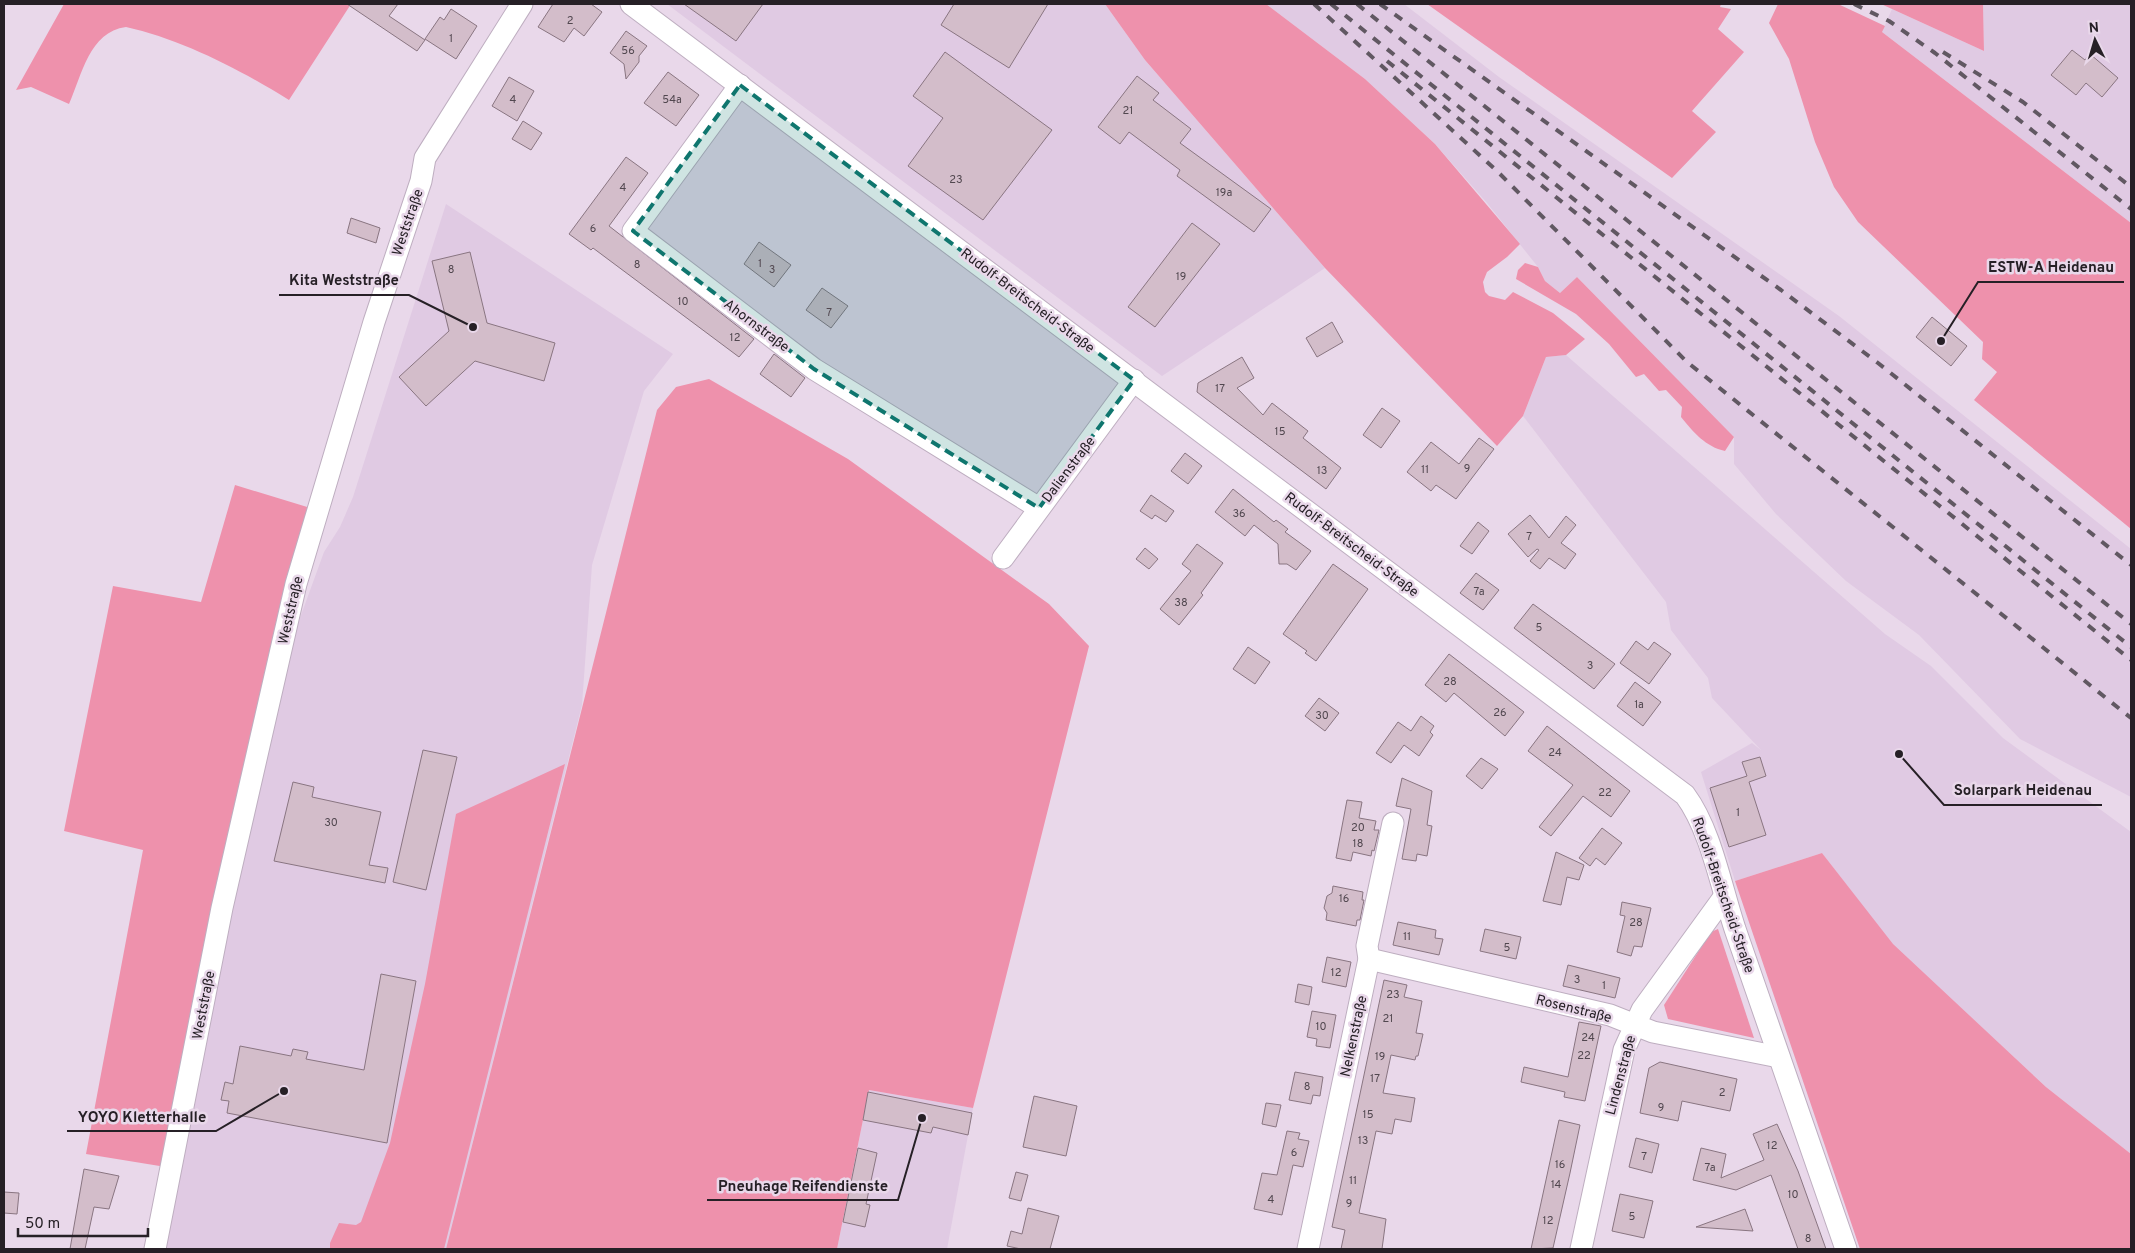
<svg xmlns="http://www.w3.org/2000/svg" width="2135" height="1253" font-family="Overpass,sans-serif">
<rect width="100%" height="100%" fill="#e9d8ea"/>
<!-- built -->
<g fill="#e0cae3">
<path d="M 667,4 L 1105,4 L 1145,60 L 1325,268 L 1162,376 Z"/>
<path d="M 1266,4 L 1404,4 L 1499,77 L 1839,316 L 2131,549 L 2131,797 L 2020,739 L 1919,635 L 1846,581 L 1776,514 L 1734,464 L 1734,437 L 1577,277 L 1560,293 L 1545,281 L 1538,267 L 1487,203 L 1435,144 L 1365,79 Z"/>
<path d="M 1983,4 L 2131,4 L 2131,223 L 1882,32 L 1892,9 L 1984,51 Z"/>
<path d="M 446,204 L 673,354 L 644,391 L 592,565 L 582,705 L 446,1249 L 155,1249 L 172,1168 L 296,629 L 324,552 L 340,527 L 353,497 Z"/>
<path d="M 1566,355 L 1885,634 L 1931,666 L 2003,738 L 2131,832 L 2131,1154 L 2046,1087 L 1892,944 L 1822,853 L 1735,881 L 1701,772 L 1752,743 L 1761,750 L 1712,698 L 1708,678 L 1671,630 L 1666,602 L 1523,416 L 1546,357 Z"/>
<path d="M 869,1090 L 973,1108 L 947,1249 L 837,1249 Z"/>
</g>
<!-- green -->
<g fill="#ee91ac">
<path d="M 64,4 L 351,4 L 289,100 C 241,70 181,39 126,27 C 89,32 82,75 69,104 L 31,87 L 16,90 Z"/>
<path d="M 1105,4 L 1266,4 L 1365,79 L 1435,144 L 1520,244 L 1507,257 L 1487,272 L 1483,282 L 1485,292 L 1489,296 L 1505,300 L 1513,292 L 1553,313 L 1585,339 L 1566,355 L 1546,357 L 1523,416 L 1497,446 L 1325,268 L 1145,60 Z"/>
<path d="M 1427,4 L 1721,4 L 1720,7 L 1731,9 L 1718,29 L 1744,52 L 1692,111 L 1716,132 L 1672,178 Z"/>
<path d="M 1778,4 L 1838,4 L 1885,26 L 1882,32 L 2131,223 L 2131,529 L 1974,400 L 1997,372 L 1982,359 L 1983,342 L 1858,222 L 1834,187 L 1815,142 L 1789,59 L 1769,23 Z"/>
<path d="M 1881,4 L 1983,4 L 1984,51 L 1892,9 Z"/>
<path d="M 1525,263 L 1538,267 L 1545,281 L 1560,293 L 1577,277 L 1734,437 L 1725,451 C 1706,447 1693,432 1681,417 L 1682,407 L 1666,390 L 1659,391 L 1644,374 L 1636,377 L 1609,344 L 1576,314 L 1516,279 L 1518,270 Z"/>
<path d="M 709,379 L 848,459 L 1049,604 L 1089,646 L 973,1108 L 869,1090 L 837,1249 L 446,1249 L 657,410 L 676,387 Z"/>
<path d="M 235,485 L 317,510 L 172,1168 L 86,1154 L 143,850 L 64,831 L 113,586 L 201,602 Z"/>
<path d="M 565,764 L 444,1249 L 330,1249 L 330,1243 L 339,1223 L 356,1225 L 361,1222 L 390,1143 L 425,984 L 456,814 Z"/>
<path d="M 1822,853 L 1893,944 L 2046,1087 L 2131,1154 L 2131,1249 L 1860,1249 L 1735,881 Z"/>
<path d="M 1718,929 L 1754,1038 L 1668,1019 L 1664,1005 L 1711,932 Z"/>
</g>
<!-- building -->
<g fill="#d3bdca" stroke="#897581">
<path d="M 347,4 L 398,4 L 389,16 L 425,40 L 417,51 Z"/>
<path d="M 553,4 L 591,4 L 602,12 L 584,36 L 574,28 L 564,42 L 538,27 Z"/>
<path d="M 684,4 L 763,4 L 736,41 Z"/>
<path d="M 954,4 L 1048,4 L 1009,68 L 941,25 Z"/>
<path d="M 451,9 L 477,26 L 456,59 L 425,39 L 440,17 L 444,20 Z"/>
<path d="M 626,31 L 647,46 L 639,56 L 639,62 L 626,79 L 624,64 L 610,53 Z"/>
<path d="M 2072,50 L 2085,60 L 2090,54 L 2118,78 L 2102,97 L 2086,83 L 2076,95 L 2051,75 Z"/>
<path d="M 945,52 L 1052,130 L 983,220 L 908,166 L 943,118 L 913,96 Z"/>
<path d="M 668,72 L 699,95 L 676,126 L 644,103 Z"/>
<path d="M 1137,76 L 1159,93 L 1153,100 L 1191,129 L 1180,143 L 1271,209 L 1254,232 L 1177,176 L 1180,170 L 1129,132 L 1120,144 L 1098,127 Z"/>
<path d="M 509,77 L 534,91 L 517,121 L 492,106 Z"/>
<path d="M 523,121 L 542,133 L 531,150 L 512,139 Z"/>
<path d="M 626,157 L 648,173 L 609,226 L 754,339 L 739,357 L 593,248 L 591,250 L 569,234 Z"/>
<path d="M 351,218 L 380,228 L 376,243 L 347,233 Z"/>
<path d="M 1192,223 L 1220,244 L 1155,327 L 1128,307 Z"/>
<path d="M 759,242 L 791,265 L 774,287 L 744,264 Z"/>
<path d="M 470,252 L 487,323 L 555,343 L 544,381 L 475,361 L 426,406 L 399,377 L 449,331 L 432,261 Z"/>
<path d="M 822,288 L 848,306 L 831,328 L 806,310 Z"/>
<path d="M 1932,317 L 1967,346 L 1951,366 L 1916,337 Z"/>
<path d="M 1332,322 L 1343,342 L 1317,357 L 1306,338 Z"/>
<path d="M 774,354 L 805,378 L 791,397 L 760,374 Z"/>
<path d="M 1242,357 L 1254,378 L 1237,388 L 1263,415 L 1272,403 L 1308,431 L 1303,438 L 1341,468 L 1326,489 L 1197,392 L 1198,383 Z"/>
<path d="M 1382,408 L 1400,421 L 1381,448 L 1363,435 Z"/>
<path d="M 1479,438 L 1494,449 L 1456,499 L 1436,485 L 1431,491 L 1407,472 L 1431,442 L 1459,464 Z"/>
<path d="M 1185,453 L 1202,466 L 1188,484 L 1171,471 Z"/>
<path d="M 1233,489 L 1274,522 L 1276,520 L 1288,529 L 1285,532 L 1311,551 L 1296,570 L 1287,564 L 1279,564 L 1278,544 L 1254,525 L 1245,536 L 1215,512 Z"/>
<path d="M 1151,495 L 1174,511 L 1166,522 L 1155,515 L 1152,519 L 1140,511 Z"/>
<path d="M 1530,515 L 1549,538 L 1566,516 L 1576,525 L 1561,543 L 1576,554 L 1565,569 L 1549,558 L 1540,569 L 1530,561 L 1539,550 L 1537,549 L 1528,557 L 1508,534 Z"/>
<path d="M 1478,522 L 1489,531 L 1472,554 L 1460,546 Z"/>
<path d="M 1197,544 L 1223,563 L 1201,593 L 1203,595 L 1179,625 L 1160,609 L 1191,571 L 1182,564 Z"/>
<path d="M 1145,548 L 1158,559 L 1149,569 L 1136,559 Z"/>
<path d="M 1333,564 L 1368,589 L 1316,661 L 1305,653 L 1307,651 L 1283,634 Z"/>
<path d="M 1476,573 L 1499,590 L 1483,610 L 1460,593 Z"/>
<path d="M 1533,604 L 1615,664 L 1594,689 L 1514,628 Z"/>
<path d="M 1636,641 L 1648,650 L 1654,642 L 1671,654 L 1649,684 L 1620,663 Z"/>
<path d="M 1248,647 L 1270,662 L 1255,684 L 1233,669 Z"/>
<path d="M 1449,654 L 1524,712 L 1505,736 L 1454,693 L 1446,702 L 1425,685 Z"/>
<path d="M 1635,682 L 1661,702 L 1643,726 L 1617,706 Z"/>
<path d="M 1319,698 L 1339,713 L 1325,731 L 1305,716 Z"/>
<path d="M 1421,716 L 1434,726 L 1430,732 L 1433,735 L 1419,756 L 1404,745 L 1391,763 L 1376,753 L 1398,722 L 1411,731 Z"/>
<path d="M 1547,726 L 1630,791 L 1611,817 L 1583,796 L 1551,836 L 1539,827 L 1573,785 L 1528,751 Z"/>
<path d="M 423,750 L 457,757 L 426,890 L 393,882 Z"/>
<path d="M 1760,757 L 1766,776 L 1749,782 L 1766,835 L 1729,847 L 1710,788 L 1747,776 L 1742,762 Z"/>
<path d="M 1481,758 L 1498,769 L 1482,789 L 1466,776 Z"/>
<path d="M 1402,778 L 1432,791 L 1427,825 L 1432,826 L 1427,856 L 1417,854 L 1416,861 L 1402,859 L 1411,809 L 1396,806 Z"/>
<path d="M 293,782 L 314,787 L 312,797 L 381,812 L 369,865 L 388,868 L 385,883 L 274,861 Z"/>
<path d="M 1347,800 L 1362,802 L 1359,818 L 1376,821 L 1374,830 L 1379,830 L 1374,851 L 1372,850 L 1371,856 L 1353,852 L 1351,861 L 1336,858 Z"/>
<path d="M 1602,828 L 1622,843 L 1605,865 L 1596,858 L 1590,866 L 1579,858 Z"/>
<path d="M 1556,852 L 1584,865 L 1579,880 L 1567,877 L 1561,905 L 1543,901 Z"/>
<path d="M 1333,886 L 1363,892 L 1362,900 L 1364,900 L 1360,920 L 1357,920 L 1356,926 L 1326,920 L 1327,913 L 1324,908 L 1327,896 L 1332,893 Z"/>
<path d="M 1622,902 L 1651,908 L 1642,947 L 1634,946 L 1631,956 L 1617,952 L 1625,916 L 1620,915 Z"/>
<path d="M 1398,922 L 1436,930 L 1435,938 L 1443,939 L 1439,955 L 1393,945 Z"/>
<path d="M 1485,929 L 1521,937 L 1516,959 L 1480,951 Z"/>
<path d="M 1327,957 L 1351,962 L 1346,987 L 1322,982 Z"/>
<path d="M 1568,965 L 1620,978 L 1615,998 L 1563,986 Z"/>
<path d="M 381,974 L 416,981 L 387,1143 L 227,1113 L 229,1101 L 221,1100 L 225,1082 L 233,1084 L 240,1046 L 291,1056 L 293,1049 L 308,1052 L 306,1059 L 364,1070 Z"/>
<path d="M 1384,980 L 1407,985 L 1404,997 L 1422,1001 L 1416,1033 L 1423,1034 L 1418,1056 L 1416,1056 L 1415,1060 L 1391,1055 L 1383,1093 L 1415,1098 L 1411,1122 L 1395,1119 L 1392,1134 L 1376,1131 L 1359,1213 L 1386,1219 L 1382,1249 L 1341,1249 L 1345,1230 L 1332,1227 Z"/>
<path d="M 1298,984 L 1312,987 L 1309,1005 L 1295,1002 Z"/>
<path d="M 1312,1011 L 1336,1015 L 1330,1048 L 1316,1046 L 1317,1039 L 1307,1037 Z"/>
<path d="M 1579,1022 L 1601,1026 L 1585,1101 L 1564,1097 L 1565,1092 L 1521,1082 L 1524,1067 L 1568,1077 Z"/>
<path d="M 1660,1062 L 1737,1079 L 1730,1111 L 1682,1101 L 1678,1121 L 1640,1113 L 1649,1068 Z"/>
<path d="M 1295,1072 L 1323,1077 L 1320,1096 L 1313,1095 L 1311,1104 L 1289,1100 Z"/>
<path d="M 868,1092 L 972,1113 L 968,1135 L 933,1127 L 931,1133 L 863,1120 Z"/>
<path d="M 1034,1096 L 1077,1106 L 1066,1156 L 1023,1147 Z"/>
<path d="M 1266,1103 L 1281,1105 L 1276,1127 L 1262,1124 Z"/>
<path d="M 1559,1120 L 1580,1125 L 1570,1173 L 1553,1248 L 1531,1249 Z"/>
<path d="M 1777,1124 L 1798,1171 L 1826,1249 L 1798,1249 L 1771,1175 L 1736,1190 L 1693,1180 L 1701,1148 L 1726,1154 L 1721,1178 L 1764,1160 L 1753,1134 Z"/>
<path d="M 1287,1131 L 1300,1133 L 1298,1139 L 1309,1141 L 1303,1167 L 1293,1165 L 1282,1215 L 1254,1209 L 1262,1173 L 1277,1175 Z"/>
<path d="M 1636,1138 L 1659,1144 L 1652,1173 L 1629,1167 Z"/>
<path d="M 858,1148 L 877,1153 L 866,1204 L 870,1205 L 865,1227 L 843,1222 Z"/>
<path d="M 84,1169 L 119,1176 L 109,1209 L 94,1207 L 85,1249 L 70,1249 Z"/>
<path d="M 1016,1172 L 1028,1175 L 1021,1201 L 1009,1198 Z"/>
<path d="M 4,1192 L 19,1193 L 17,1214 L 4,1213 Z"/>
<path d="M 1620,1194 L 1653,1201 L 1644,1238 L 1612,1231 Z"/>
<path d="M 1028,1208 L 1059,1216 L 1050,1249 L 1021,1249 L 1007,1246 L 1011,1231 L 1022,1234 Z"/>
<path d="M 1745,1209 L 1753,1231 L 1696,1227 Z"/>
</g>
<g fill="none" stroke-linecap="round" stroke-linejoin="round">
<defs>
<g id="street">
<path d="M 631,4 L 1685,795 C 1711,830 1721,887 1735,929 C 1772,1036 1809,1143 1846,1249"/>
<path d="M 740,85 L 633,231 L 814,369 L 1039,508"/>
<path d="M 1003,558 L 1134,380"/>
<path d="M 1369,959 L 1610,1015 L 1653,1032 L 1779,1057"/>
<path d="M 155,1249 L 222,908 L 296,584 L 374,322 L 421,181 L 425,158 L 522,4"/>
<path d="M 1308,1249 L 1369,959 L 1367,946 L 1393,823"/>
<path d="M 1581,1249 L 1624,1050 L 1642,1010 L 1724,897"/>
</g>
</defs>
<!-- street casing -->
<use href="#street" stroke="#beaec0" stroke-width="23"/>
<!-- street -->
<use href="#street" stroke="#fff" stroke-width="21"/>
<!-- rail -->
<g stroke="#615862" stroke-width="4" stroke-dasharray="9 9" stroke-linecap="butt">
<path d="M 1314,4 L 1498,172 L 1687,362 L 2131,718"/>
<path d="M 1331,4 L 2131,647"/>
<path d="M 1357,4 L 2131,624"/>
<path d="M 1380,4 L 1781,290 L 1878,363 L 2131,565"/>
<path d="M 1854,4 L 1889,21 L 1935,53 L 2131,209"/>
<path d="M 1943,52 L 2023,102 L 2131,187"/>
<path d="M 1387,61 L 2131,660"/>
</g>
</g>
<!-- marked area -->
<path fill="#0f766e" fill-opacity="0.2" stroke="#0f766e" stroke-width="4" stroke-dasharray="10 6" stroke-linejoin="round" d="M 740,85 L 1134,380 L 1039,508 L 814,369 L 633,231 Z"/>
<g text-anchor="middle" stroke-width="5" stroke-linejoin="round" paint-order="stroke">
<!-- number labels -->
<g font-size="11" fill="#51474f">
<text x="570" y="24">2</text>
<text x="451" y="42">1</text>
<text x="628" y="54">56</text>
<text x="513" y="103">4</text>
<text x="672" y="103">54a</text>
<text x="1128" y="114">21</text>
<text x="956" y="183">23</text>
<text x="623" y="191">4</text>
<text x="1224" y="196">19a</text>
<text x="593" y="232">6</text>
<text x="760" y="267">1</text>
<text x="637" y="268">8</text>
<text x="451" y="273">8</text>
<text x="772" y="273">3</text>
<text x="1181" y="280">19</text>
<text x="683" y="305">10</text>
<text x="829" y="316">7</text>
<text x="735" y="341">12</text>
<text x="1220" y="392">17</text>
<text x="1280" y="435">15</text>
<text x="1467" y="472">9</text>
<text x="1425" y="473">11</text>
<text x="1322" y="474">13</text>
<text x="1239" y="517">36</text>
<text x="1529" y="540">7</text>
<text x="1479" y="595">7a</text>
<text x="1181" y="606">38</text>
<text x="1539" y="631">5</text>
<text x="1590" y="669">3</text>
<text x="1450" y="685">28</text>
<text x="1639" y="708">1a</text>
<text x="1500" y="716">26</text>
<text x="1322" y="719">30</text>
<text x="1555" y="756">24</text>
<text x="1605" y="796">22</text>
<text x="1738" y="816">1</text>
<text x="331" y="826">30</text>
<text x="1358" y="831">20</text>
<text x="1358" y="847">18</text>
<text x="1344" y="902">16</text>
<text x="1636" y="926">28</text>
<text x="1407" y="940">11</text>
<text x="1507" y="951">5</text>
<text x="1336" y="976">12</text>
<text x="1577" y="983">3</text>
<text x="1604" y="989">1</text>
<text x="1393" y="998">23</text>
<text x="1388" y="1022">21</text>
<text x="1321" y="1030">10</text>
<text x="1588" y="1041">24</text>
<text x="1584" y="1059">22</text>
<text x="1380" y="1060">19</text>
<text x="1375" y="1082">17</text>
<text x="1307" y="1090">8</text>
<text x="1722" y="1096">2</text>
<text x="1661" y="1111">9</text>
<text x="1368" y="1118">15</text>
<text x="1363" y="1144">13</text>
<text x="1772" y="1149">12</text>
<text x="1294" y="1156">6</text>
<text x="1644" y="1160">7</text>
<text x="1560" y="1168">16</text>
<text x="1710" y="1171">7a</text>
<text x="1353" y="1184">11</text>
<text x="1556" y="1188">14</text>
<text x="1793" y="1198">10</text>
<text x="1271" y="1203">4</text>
<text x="1349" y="1207">9</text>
<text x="1632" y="1220">5</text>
<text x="1548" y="1224">12</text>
<text x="1808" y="1242">8</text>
</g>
<!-- street labels -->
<g font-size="14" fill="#262026" stroke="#e9d8ea">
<text transform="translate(407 222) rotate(-71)" y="5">Weststraße</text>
<text transform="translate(1028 300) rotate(37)" y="5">Rudolf-Breitscheid-Straße</text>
<text transform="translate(757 325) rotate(37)" y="5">Ahornstraße</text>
<text transform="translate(1068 469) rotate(-53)" y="5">Dalienstraße</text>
<text transform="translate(1352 544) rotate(37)" y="5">Rudolf-Breitscheid-Straße</text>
<text transform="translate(290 610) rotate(-77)" y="5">Weststraße</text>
<text transform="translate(1724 895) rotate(71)" y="5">Rudolf-Breitscheid-Straße</text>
<text transform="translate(203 1005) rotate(-79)" y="5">Weststraße</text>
<text transform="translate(1574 1008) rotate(14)" y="5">Rosenstraße</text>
<text transform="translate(1353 1036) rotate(-78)" y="5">Nelkenstraße</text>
<text transform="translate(1620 1075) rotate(-75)" y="5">Lindenstraße</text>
</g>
</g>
<!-- callouts -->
<path fill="none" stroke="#262026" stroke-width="2" d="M1941 341L1978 282H2124M473 327L409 295H279M1899 754L1944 805H2102M284 1091L216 1131H67M922 1118L898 1200H707"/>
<g fill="#262026" stroke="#e9d8ea" stroke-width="2">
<circle cx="1941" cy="341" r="5"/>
<circle cx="473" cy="327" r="5"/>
<circle cx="1899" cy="754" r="5"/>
<circle cx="284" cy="1091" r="5"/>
<circle cx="922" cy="1118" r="5"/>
</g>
<g font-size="15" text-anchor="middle" font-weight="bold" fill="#262026" stroke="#e9d8ea" stroke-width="5" stroke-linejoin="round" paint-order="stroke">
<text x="2051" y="272">ESTW-A Heidenau</text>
<text x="344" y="285">Kita Weststraße</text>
<text x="2023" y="795">Solarpark Heidenau</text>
<text x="142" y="1122">YOYO Kletterhalle</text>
<text x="803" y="1191">Pneuhage Reifendienste</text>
</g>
<!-- border -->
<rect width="2135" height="1253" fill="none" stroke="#262026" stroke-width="10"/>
<!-- north arrow -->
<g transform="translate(2095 40) rotate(355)" stroke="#e9d8ea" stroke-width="4" paint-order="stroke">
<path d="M0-4L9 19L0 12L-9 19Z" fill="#262026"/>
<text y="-8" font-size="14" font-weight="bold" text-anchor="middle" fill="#262026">N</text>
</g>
<!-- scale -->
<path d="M18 1228v8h130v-8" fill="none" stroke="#262026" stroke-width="2.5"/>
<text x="25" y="1228" font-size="15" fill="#262026" stroke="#e9d8ea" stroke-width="4" paint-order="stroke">50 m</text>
</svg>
